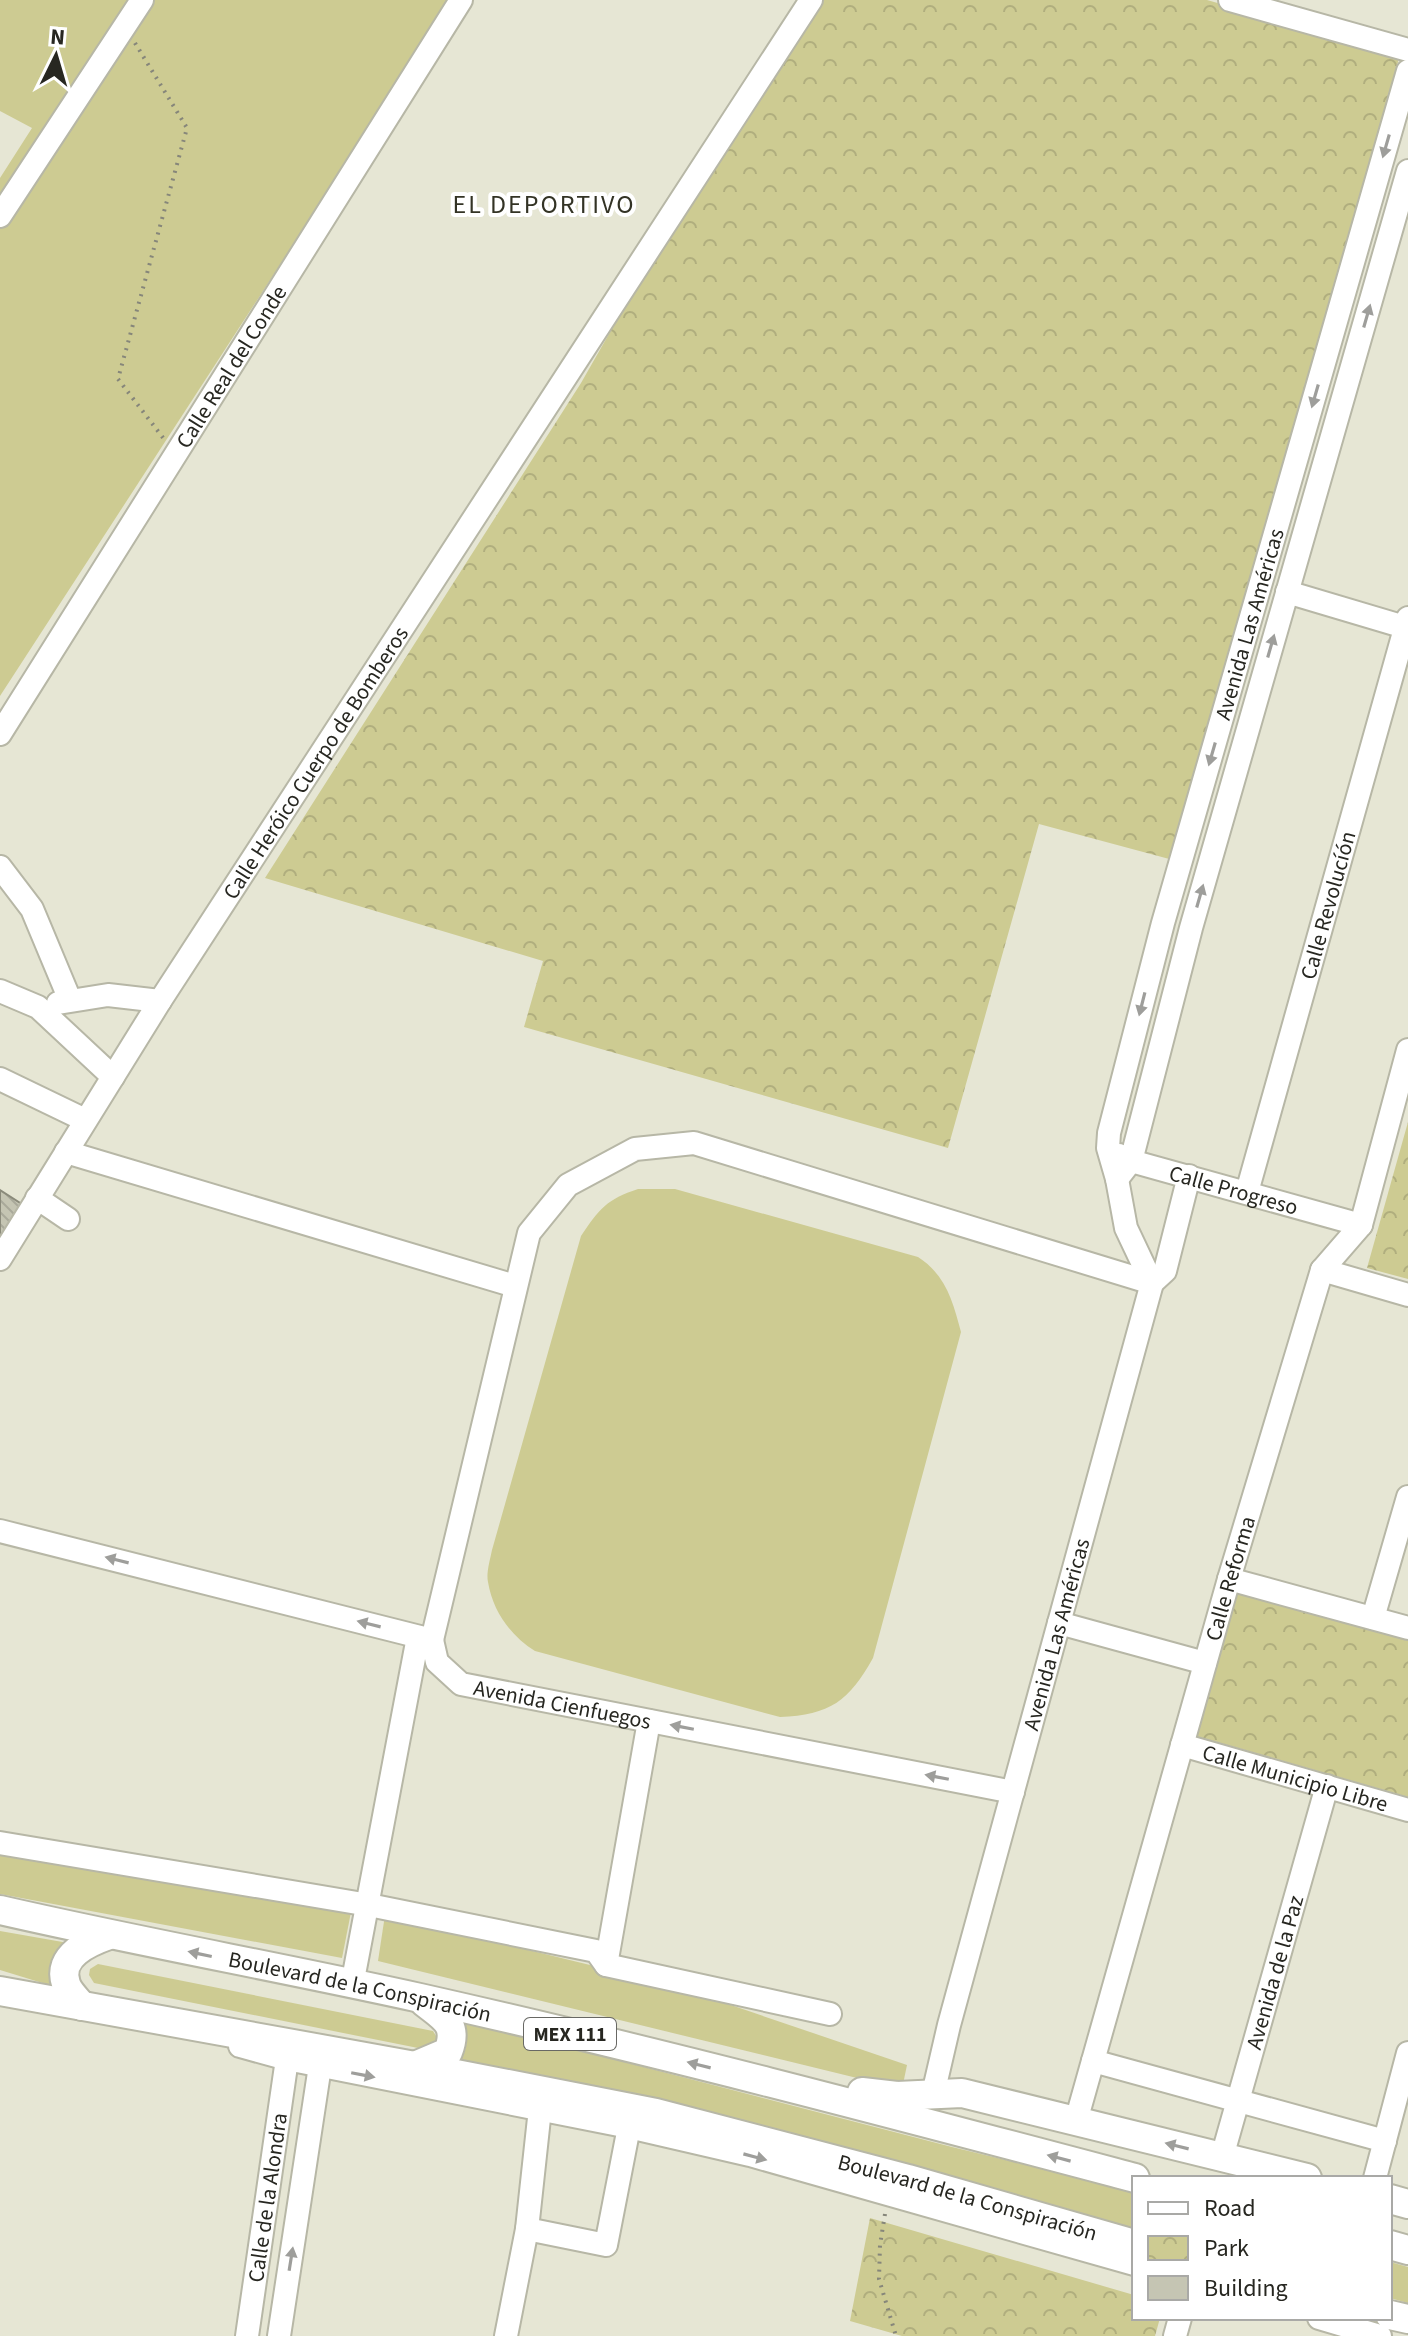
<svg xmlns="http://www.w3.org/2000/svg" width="1408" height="2336" font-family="'Source Sans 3',sans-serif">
<defs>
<pattern id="park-crowns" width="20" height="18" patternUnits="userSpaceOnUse" patternTransform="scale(2)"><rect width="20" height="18" fill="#cdcb92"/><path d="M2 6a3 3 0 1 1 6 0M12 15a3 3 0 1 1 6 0" fill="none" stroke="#b0ae7e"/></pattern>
<pattern id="building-back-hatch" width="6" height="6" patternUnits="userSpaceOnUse" patternTransform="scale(2)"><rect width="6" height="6" fill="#c5c5b3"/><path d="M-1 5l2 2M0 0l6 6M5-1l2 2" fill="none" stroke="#a9a99a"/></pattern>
</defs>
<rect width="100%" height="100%" fill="#e6e6d4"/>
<!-- grass -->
<g fill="#cdcb92">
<path d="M 0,0 L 452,0 L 0,696 L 0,178 L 32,128 L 0,111 Z"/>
<path d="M 638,1189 L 675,1189 L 918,1257 C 946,1275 953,1302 961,1332 L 873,1658 C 849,1701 830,1715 780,1717 L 535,1651 C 511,1636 493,1612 488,1582 C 486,1573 490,1560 492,1550 L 581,1236 C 599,1209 607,1199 638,1189 Z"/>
<path d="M 0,1848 L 352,1907 L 342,1958 L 0,1894 Z"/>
<path d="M 385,1915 L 672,1985 L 907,2065 L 902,2089 L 378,1961 Z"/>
<path d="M 0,1931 L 74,1944 L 62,1989 L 0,1970 Z"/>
<path d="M 98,1964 L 433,2031 L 438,2039 L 437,2046 L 428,2050 L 94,1983 L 89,1975 L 90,1969 Z"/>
<path d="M 463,2020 L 952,2147 L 1134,2191 L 1134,2233 L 455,2068 C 468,2052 469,2039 463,2020 Z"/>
<path d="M 1390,2262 L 1408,2267 L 1408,2303 L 1390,2298 Z"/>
</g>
<!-- park -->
<g fill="url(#park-crowns)">
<path d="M 819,0 L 1207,0 L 1400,55 L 1173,860 L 1039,824 L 948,1148 L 524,1027 L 543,961 L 265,878 L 581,383 L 658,248 Z"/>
<path d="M 1408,1122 L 1408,1279 L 1367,1268 Z"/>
<path d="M 1235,1588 L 1408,1636 L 1408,1797 L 1196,1736 Z"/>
<path d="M 870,2218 L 1134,2295 L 1134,2318 L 1160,2318 L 1155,2336 L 902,2336 L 850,2321 Z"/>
</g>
<!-- building -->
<path fill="url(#building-back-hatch)" stroke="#8b8b7b" stroke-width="2" d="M 0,1190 L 28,1208 L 0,1251 Z"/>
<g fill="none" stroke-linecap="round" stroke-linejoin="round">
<defs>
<g id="minor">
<path d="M 1230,0 L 1408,50"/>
<path d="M 0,216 L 142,0"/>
<path d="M 1287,592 L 1408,628"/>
<path id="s1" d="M 0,734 L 461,0"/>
<path d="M 0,867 L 32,909 L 70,1000"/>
<path d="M 0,991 L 38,1007 L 113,1077"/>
<path d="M 58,1003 L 108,995 L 160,1001"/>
<path d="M 0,1079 L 85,1120"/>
<path d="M 66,1152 L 515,1286"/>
<path id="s2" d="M 1119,1155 L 1131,1161 L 1361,1225"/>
<path d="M 1117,1179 L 1131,1161 L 1191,928 L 1408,171"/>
<path id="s3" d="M 1247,1192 L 1408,618"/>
<path d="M 37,1198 L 68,1219"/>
<path id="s4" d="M 0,1259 L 160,1001 L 811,0"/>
<path d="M 1322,1270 L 1408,1295"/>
<path id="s5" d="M 0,1531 L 432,1640 L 437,1662 L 461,1684 L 1013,1792"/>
<path d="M 1229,1579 L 1408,1628"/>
<path d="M 1373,1618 L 1408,1497"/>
<path d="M 1059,1623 L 1205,1663"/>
<path d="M 432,1640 L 529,1233 L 568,1185 L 635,1149 L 694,1143 L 1152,1283 L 1165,1271 L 1189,1176"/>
<path id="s6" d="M 1182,1745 L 1408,1810"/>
<path d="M 0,1843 L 369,1905 L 596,1951 L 606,1965 L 830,2014"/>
<path d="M 606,1965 L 649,1721"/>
<path d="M 352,1985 L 418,1637"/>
<path d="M 240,2046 L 287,2059 L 629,2127 L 750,2155 L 1134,2264"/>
<path d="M 1093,2061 L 1385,2141"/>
<path id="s7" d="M 933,2094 L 949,2025 L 1152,1283 L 1126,1228 L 1117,1179 L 1108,1148 L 1109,1133 L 1163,923 L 1408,71"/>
<path id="s8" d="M 1076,2121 L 1229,1579 L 1322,1270 L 1361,1225 L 1408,1050"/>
<path id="s9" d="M 1222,2157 L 1327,1786"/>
<path d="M 1375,2178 L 1408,2053"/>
<path d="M 527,2229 L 606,2245 L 629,2127"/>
<path d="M 1319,2318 L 1380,2336"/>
<path id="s10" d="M 247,2336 L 287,2059"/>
<path d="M 279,2336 L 320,2066"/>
<path d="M 506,2336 L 527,2229 L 540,2109"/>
<path d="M 1175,2336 L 1180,2318"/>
</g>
<g id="major">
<path id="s11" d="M 0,1910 C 139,1942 280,1967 420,1998 C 660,2052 897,2115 1135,2178"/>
<path id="s12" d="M 0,1991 L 415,2066 L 656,2113 L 908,2179 L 1134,2244"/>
<path d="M 82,2006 C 77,2000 68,1991 66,1984 C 56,1956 89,1942 109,1935"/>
<path d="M 415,2066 L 448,2052 C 459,2024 444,2018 424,2002"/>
<path d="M 862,2092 L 897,2096 L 962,2093 L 1307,2178"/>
<path d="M 1390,2199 L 1408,2204"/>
<path d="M 1390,2245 L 1408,2250"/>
<path d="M 1390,2315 L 1408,2319"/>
</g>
</defs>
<!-- minor casing -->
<use href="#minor" stroke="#b7b7a6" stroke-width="26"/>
<!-- major casing -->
<use href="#major" stroke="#b7b7a6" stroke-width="32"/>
<!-- path -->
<g stroke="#86867a" stroke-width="4" stroke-dasharray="2 6" stroke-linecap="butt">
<path d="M 135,43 L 187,128 L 118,379 L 164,439"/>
<path d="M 885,2214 L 880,2245 L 879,2279 L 896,2336"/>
</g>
<!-- minor -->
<use href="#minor" stroke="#fff" stroke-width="22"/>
<!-- major -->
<use href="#major" stroke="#fff" stroke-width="28"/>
</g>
<!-- one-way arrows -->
<defs><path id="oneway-solid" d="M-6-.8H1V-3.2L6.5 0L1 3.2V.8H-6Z" transform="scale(2)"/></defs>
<g fill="#9e9e9b">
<use href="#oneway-solid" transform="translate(1386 146) rotate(106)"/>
<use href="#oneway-solid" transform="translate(1367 316) rotate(-74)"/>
<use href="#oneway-solid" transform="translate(1315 396) rotate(106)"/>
<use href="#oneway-solid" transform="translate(1271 646) rotate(-74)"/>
<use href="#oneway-solid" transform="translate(1212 754) rotate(106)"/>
<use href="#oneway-solid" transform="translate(1200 896) rotate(-74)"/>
<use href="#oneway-solid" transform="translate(1142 1004) rotate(104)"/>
<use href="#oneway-solid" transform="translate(117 1560) rotate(-166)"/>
<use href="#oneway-solid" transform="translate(369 1624) rotate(-166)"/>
<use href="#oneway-solid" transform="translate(682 1727) rotate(-169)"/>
<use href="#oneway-solid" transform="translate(937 1777) rotate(-169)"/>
<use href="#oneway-solid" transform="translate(200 1954) rotate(-168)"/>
<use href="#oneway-solid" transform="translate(699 2065) rotate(-166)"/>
<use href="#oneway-solid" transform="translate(363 2075) rotate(11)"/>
<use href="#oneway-solid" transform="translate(1177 2146) rotate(-166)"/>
<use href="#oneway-solid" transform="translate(755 2157) rotate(15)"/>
<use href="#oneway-solid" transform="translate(1059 2158) rotate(-165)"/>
<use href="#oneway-solid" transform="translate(291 2259) rotate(-81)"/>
</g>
<g text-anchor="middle" stroke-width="8" stroke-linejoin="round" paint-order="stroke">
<!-- shield labels -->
<rect fill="#fff" stroke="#686864" stroke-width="2" x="524" y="2018" width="92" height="32" rx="6"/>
<g font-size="20" font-weight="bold" fill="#272721">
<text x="570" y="2041">MEX 111</text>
</g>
<!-- street labels -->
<g font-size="22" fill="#272721" stroke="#fff">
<text dy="8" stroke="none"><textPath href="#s1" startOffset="434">Calle Real del Conde</textPath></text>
<text dy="8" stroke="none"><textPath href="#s7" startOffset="1526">Avenida Las Américas</textPath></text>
<text dy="8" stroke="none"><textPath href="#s4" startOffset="588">Calle Heróico Cuerpo de Bomberos</textPath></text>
<text dy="8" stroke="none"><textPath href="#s3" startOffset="298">Calle Revolucíón</textPath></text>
<text dy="8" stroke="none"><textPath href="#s2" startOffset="120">Calle Progreso</textPath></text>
<text dy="8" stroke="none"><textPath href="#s8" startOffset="564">Calle Reforma</textPath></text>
<text dy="8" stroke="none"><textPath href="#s7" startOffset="476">Avenida Las Américas</textPath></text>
<text dy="8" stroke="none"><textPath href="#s5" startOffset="604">Avenida Cienfuegos</textPath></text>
<text dy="8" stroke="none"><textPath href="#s6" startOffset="118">Calle Municipio Libre</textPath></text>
<text dy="8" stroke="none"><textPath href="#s9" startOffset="192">Avenida de la Paz</textPath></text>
<text dy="8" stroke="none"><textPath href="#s11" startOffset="368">Boulevard de la Conspiración</textPath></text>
<text dy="8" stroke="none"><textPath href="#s12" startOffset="990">Boulevard de la Conspiración</textPath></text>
<text dy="8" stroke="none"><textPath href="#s10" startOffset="140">Calle de la Alondra</textPath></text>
</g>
<!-- quarter labels -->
<g font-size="26" letter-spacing="2" fill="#333325" stroke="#fff">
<text x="544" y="213">EL DEPORTIVO</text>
</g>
</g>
<!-- legend -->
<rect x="1132" y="2176" width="260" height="144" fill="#ffffff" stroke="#a9a9a6" stroke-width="2"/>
<rect x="1148" y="2202" width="40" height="12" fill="#ffffff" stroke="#a9a9a6" stroke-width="2"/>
<text x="1204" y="2216" font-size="24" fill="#272721">Road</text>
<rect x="1148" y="2236" width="40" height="24" fill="url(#park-crowns)" stroke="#a9a9a6" stroke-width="2"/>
<text x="1204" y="2256" font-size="24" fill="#272721">Park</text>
<rect x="1148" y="2276" width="40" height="24" fill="#c5c5b3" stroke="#a9a9a6" stroke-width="2"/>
<text x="1204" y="2296" font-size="24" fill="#272721">Building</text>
<!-- north arrow -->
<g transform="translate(56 56) rotate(5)" stroke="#ffffff" stroke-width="6" paint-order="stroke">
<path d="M0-6L14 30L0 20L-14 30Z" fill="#272721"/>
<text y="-12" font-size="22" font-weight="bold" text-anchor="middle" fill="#272721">N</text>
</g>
</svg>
